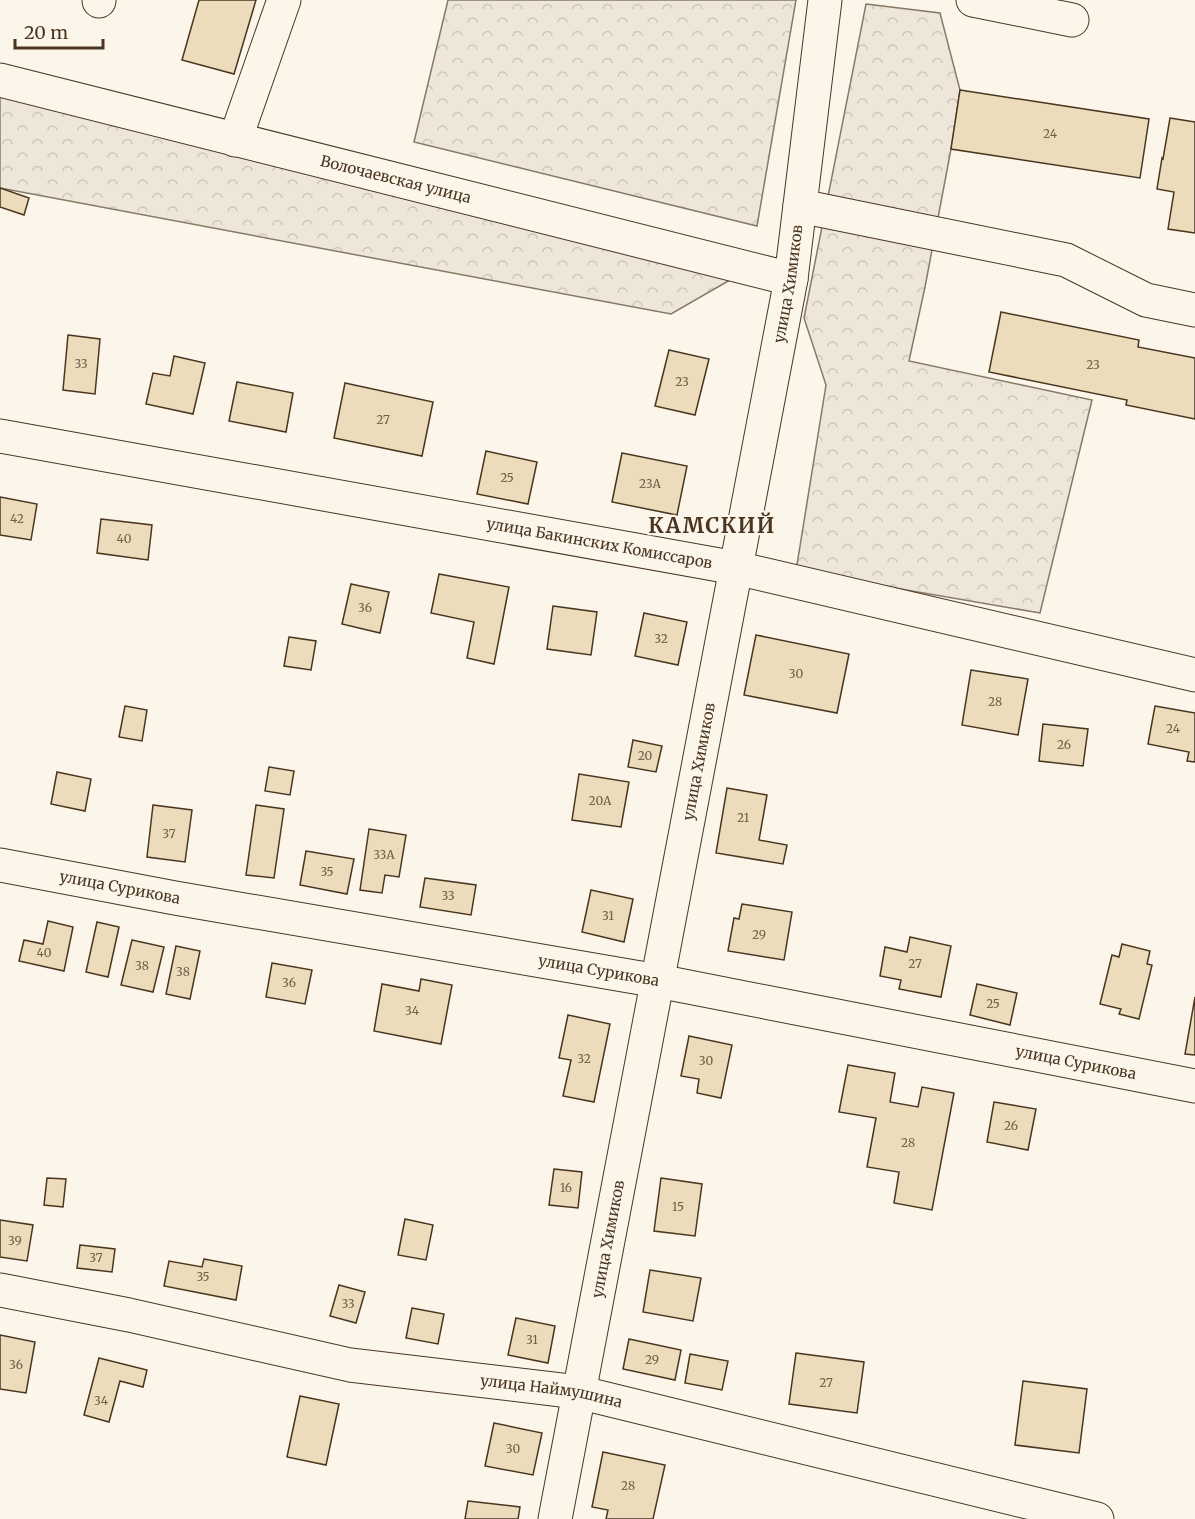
<svg xmlns="http://www.w3.org/2000/svg" width="1195" height="1519" font-family="Merriweather,serif">
<defs>
<pattern id="forest-crowns" width="20" height="18" patternUnits="userSpaceOnUse" patternTransform="scale(1.5)"><rect width="20" height="18" fill="#ede6d9"/><path d="M2 6a3 3 0 1 1 6 0M12 15a3 3 0 1 1 6 0" fill="none" stroke="#cdc6ba"/></pattern>
</defs>
<rect width="100%" height="100%" fill="#fbf6e9"/>
<!-- forest -->
<g fill="url(#forest-crowns)" stroke="#887966" stroke-width="1.5">
<path d="M 448,0 L 796,0 L 757,226 L 414,142 Z"/>
<path d="M 866,4 L 940,13 L 960,90 L 951,149 L 925,287 L 909,361 L 1092,400 L 1040,613 L 796,571 L 826,385 L 804,318 Z"/>
<path d="M 0,92 L 737,276 L 671,314 L 0,188 Z"/>
</g>
<!-- building -->
<g fill="#ecdcbc" stroke="#4a3520" stroke-width="1.5">
<path d="M 199,0 L 256,0 L 234,74 L 182,60 Z"/>
<path d="M 960,90 L 1149,119 L 1140,178 L 951,149 Z"/>
<path d="M 1170,118 L 1195,122 L 1195,233 L 1168,229 L 1174,192 L 1157,189 L 1162,158 L 1163,159 Z"/>
<path d="M 0,188 L 29,198 L 24,215 L 0,207 Z"/>
<path d="M 1001,312 L 1139,340 L 1138,347 L 1195,358 L 1195,419 L 1126,405 L 1127,400 L 989,372 Z"/>
<path d="M 68,335 L 100,339 L 95,394 L 63,390 Z"/>
<path d="M 669,350 L 709,359 L 695,415 L 655,406 Z"/>
<path d="M 174,356 L 205,363 L 193,414 L 146,404 L 153,373 L 170,376 Z"/>
<path d="M 237,382 L 293,393 L 286,432 L 229,421 Z"/>
<path d="M 345,383 L 433,402 L 422,456 L 334,438 Z"/>
<path d="M 486,451 L 537,462 L 528,504 L 477,494 Z"/>
<path d="M 622,453 L 687,466 L 677,515 L 612,502 Z"/>
<path d="M 0,497 L 37,504 L 31,540 L 0,535 Z"/>
<path d="M 101,519 L 152,525 L 148,560 L 97,553 Z"/>
<path d="M 439,574 L 509,587 L 494,664 L 467,658 L 474,622 L 431,613 Z"/>
<path d="M 351,584 L 389,592 L 380,633 L 342,624 Z"/>
<path d="M 553,606 L 597,612 L 591,655 L 547,649 Z"/>
<path d="M 644,613 L 687,622 L 678,665 L 635,656 Z"/>
<path d="M 756,635 L 849,654 L 837,713 L 744,695 Z"/>
<path d="M 289,637 L 316,641 L 311,670 L 284,666 Z"/>
<path d="M 971,670 L 1028,679 L 1018,735 L 962,725 Z"/>
<path d="M 125,706 L 147,710 L 142,741 L 119,737 Z"/>
<path d="M 1155,706 L 1195,713 L 1195,762 L 1187,761 L 1189,752 L 1148,744 Z"/>
<path d="M 1043,724 L 1088,729 L 1083,766 L 1039,761 Z"/>
<path d="M 633,740 L 662,746 L 656,772 L 628,767 Z"/>
<path d="M 269,767 L 294,771 L 290,795 L 265,791 Z"/>
<path d="M 57,772 L 91,779 L 85,811 L 51,804 Z"/>
<path d="M 579,774 L 629,782 L 621,827 L 572,820 Z"/>
<path d="M 727,788 L 767,795 L 759,840 L 787,845 L 783,864 L 716,853 Z"/>
<path d="M 153,805 L 192,810 L 185,862 L 147,857 Z"/>
<path d="M 256,805 L 284,809 L 274,878 L 246,875 Z"/>
<path d="M 369,829 L 406,835 L 399,877 L 385,875 L 382,893 L 360,890 Z"/>
<path d="M 306,851 L 354,859 L 347,894 L 300,885 Z"/>
<path d="M 425,878 L 476,885 L 471,915 L 420,907 Z"/>
<path d="M 591,890 L 633,899 L 624,942 L 582,932 Z"/>
<path d="M 742,904 L 792,912 L 784,960 L 728,951 L 734,918 L 739,919 Z"/>
<path d="M 48,921 L 73,927 L 64,971 L 19,961 L 24,940 L 43,944 Z"/>
<path d="M 97,922 L 119,927 L 108,977 L 86,972 Z"/>
<path d="M 910,937 L 951,946 L 941,997 L 899,989 L 901,980 L 880,976 L 885,947 L 907,952 Z"/>
<path d="M 132,940 L 164,947 L 153,992 L 121,985 Z"/>
<path d="M 1122,944 L 1150,951 L 1147,964 L 1152,965 L 1139,1019 L 1119,1014 L 1121,1009 L 1100,1004 L 1112,955 L 1119,957 Z"/>
<path d="M 176,946 L 200,951 L 190,999 L 166,994 Z"/>
<path d="M 272,963 L 312,970 L 305,1004 L 266,997 Z"/>
<path d="M 421,979 L 452,985 L 441,1044 L 374,1031 L 382,984 L 419,991 Z"/>
<path d="M 977,984 L 1017,993 L 1010,1025 L 970,1015 Z"/>
<path d="M 1195,997 L 1195,1055 L 1185,1054 Z"/>
<path d="M 568,1015 L 610,1024 L 594,1102 L 563,1096 L 571,1060 L 559,1058 Z"/>
<path d="M 689,1036 L 732,1045 L 721,1098 L 697,1093 L 699,1079 L 681,1076 Z"/>
<path d="M 848,1065 L 895,1073 L 890,1102 L 918,1107 L 922,1087 L 954,1093 L 932,1210 L 894,1203 L 899,1172 L 867,1167 L 876,1118 L 839,1112 Z"/>
<path d="M 994,1102 L 1036,1109 L 1028,1150 L 987,1142 Z"/>
<path d="M 554,1169 L 582,1172 L 578,1208 L 549,1205 Z"/>
<path d="M 47,1178 L 66,1179 L 63,1207 L 44,1205 Z"/>
<path d="M 661,1178 L 702,1184 L 695,1236 L 654,1231 Z"/>
<path d="M 405,1219 L 433,1225 L 426,1260 L 398,1255 Z"/>
<path d="M 0,1220 L 33,1225 L 27,1261 L 0,1257 Z"/>
<path d="M 80,1245 L 115,1249 L 112,1272 L 77,1268 Z"/>
<path d="M 204,1259 L 242,1266 L 236,1300 L 164,1286 L 169,1261 L 202,1267 Z"/>
<path d="M 650,1270 L 701,1278 L 693,1321 L 643,1312 Z"/>
<path d="M 339,1285 L 365,1292 L 356,1323 L 330,1316 Z"/>
<path d="M 412,1308 L 444,1314 L 438,1344 L 406,1338 Z"/>
<path d="M 516,1318 L 555,1326 L 548,1363 L 508,1355 Z"/>
<path d="M 0,1335 L 35,1342 L 26,1393 L 0,1389 Z"/>
<path d="M 629,1339 L 681,1350 L 675,1380 L 623,1369 Z"/>
<path d="M 796,1353 L 864,1362 L 857,1413 L 789,1404 Z"/>
<path d="M 690,1354 L 728,1361 L 722,1390 L 685,1383 Z"/>
<path d="M 99,1358 L 147,1370 L 143,1387 L 120,1381 L 109,1422 L 84,1415 Z"/>
<path d="M 1023,1381 L 1087,1389 L 1079,1453 L 1015,1445 Z"/>
<path d="M 300,1396 L 339,1404 L 326,1465 L 287,1457 Z"/>
<path d="M 494,1423 L 542,1433 L 533,1475 L 485,1466 Z"/>
<path d="M 603,1452 L 665,1465 L 653,1519 L 606,1519 L 608,1510 L 592,1507 Z"/>
<path d="M 468,1501 L 520,1507 L 518,1519 L 465,1519 Z"/>
</g>
<g fill="none" stroke-linecap="round" stroke-linejoin="round">
<defs>
<g id="minor">
<path d="M 973,0 L 1072,20"/>
<path d="M 99,1 L 99,0"/>
<path id="s1" d="M 0,80 L 791,279"/>
<path d="M 235,140 L 284,0"/>
<path d="M 800,206 L 1066,260 L 1146,300 L 1195,310"/>
<path id="s2" d="M 0,436 L 736,568 L 1195,675"/>
<path id="s3" d="M 0,865 L 175,898 L 658,981 L 1195,1086"/>
<path id="s4" d="M 0,1290 L 129,1315 L 350,1365 L 578,1392 L 1097,1519"/>
<path id="s5" d="M 555,1519 L 791,279 L 825,0"/>
</g>
</defs>
<!-- minor casing -->
<use href="#minor" stroke="#4a3520" stroke-width="35"/>
<!-- minor -->
<use href="#minor" stroke="#fbf6e9" stroke-width="33"/>
</g>
<g text-anchor="middle" stroke-width="4.5" stroke-linejoin="round" paint-order="stroke">
<!-- number labels -->
<g font-size="12" fill="#725f47">
<text x="1050" y="138">24</text>
<text x="81" y="368">33</text>
<text x="1093" y="369">23</text>
<text x="682" y="386">23</text>
<text x="383" y="424">27</text>
<text x="507" y="482">25</text>
<text x="650" y="488">23А</text>
<text x="17" y="523">42</text>
<text x="124" y="543">40</text>
<text x="365" y="612">36</text>
<text x="661" y="643">32</text>
<text x="796" y="678">30</text>
<text x="995" y="706">28</text>
<text x="1173" y="733">24</text>
<text x="1064" y="749">26</text>
<text x="645" y="760">20</text>
<text x="600" y="805">20А</text>
<text x="743" y="822">21</text>
<text x="169" y="838">37</text>
<text x="384" y="859">33А</text>
<text x="327" y="876">35</text>
<text x="448" y="900">33</text>
<text x="608" y="920">31</text>
<text x="759" y="939">29</text>
<text x="44" y="957">40</text>
<text x="915" y="968">27</text>
<text x="142" y="970">38</text>
<text x="183" y="976">38</text>
<text x="289" y="987">36</text>
<text x="993" y="1008">25</text>
<text x="412" y="1015">34</text>
<text x="584" y="1063">32</text>
<text x="706" y="1065">30</text>
<text x="1011" y="1130">26</text>
<text x="908" y="1147">28</text>
<text x="566" y="1192">16</text>
<text x="678" y="1211">15</text>
<text x="15" y="1245">39</text>
<text x="96" y="1262">37</text>
<text x="203" y="1281">35</text>
<text x="348" y="1308">33</text>
<text x="532" y="1344">31</text>
<text x="652" y="1364">29</text>
<text x="16" y="1369">36</text>
<text x="826" y="1387">27</text>
<text x="101" y="1405">34</text>
<text x="513" y="1453">30</text>
<text x="628" y="1490">28</text>
</g>
<!-- street labels -->
<g font-size="15" fill="#4a3520" stroke="#fbf6e9">
<text dy="5" stroke="none"><textPath href="#s1" startOffset="408">Волочаевская улица</textPath></text>
<text dy="5" stroke="none"><textPath href="#s5" startOffset="1257">улица Химиков</textPath></text>
<text dy="5" stroke="none"><textPath href="#s2" startOffset="609">улица Бакинских Комиссаров</textPath></text>
<text dy="5" stroke="none"><textPath href="#s5" startOffset="771">улица Химиков</textPath></text>
<text dy="5" stroke="none"><textPath href="#s3" startOffset="122">улица Сурикова</textPath></text>
<text dy="5" stroke="none"><textPath href="#s3" startOffset="608">улица Сурикова</textPath></text>
<text dy="5" stroke="none"><textPath href="#s3" startOffset="1094">улица Сурикова</textPath></text>
<text dy="5" stroke="none"><textPath href="#s5" startOffset="285">улица Химиков</textPath></text>
<text dy="5" stroke="none"><textPath href="#s4" startOffset="561">улица Наймушина</textPath></text>
</g>
<!-- district labels -->
<g font-size="21" font-weight="bold" letter-spacing="1.5" fill="#4a3520" stroke="#fbf6e9">
<text x="712" y="533">КАМСКИЙ</text>
</g>
</g>
<!-- scale -->
<path d="M15 39v9h88v-9" fill="none" stroke="#4a3520" stroke-width="3"/>
<text x="24" y="39" font-size="18" fill="#4a3520" stroke="#fbf6e9" stroke-width="4.5" paint-order="stroke">20 m</text>
</svg>
